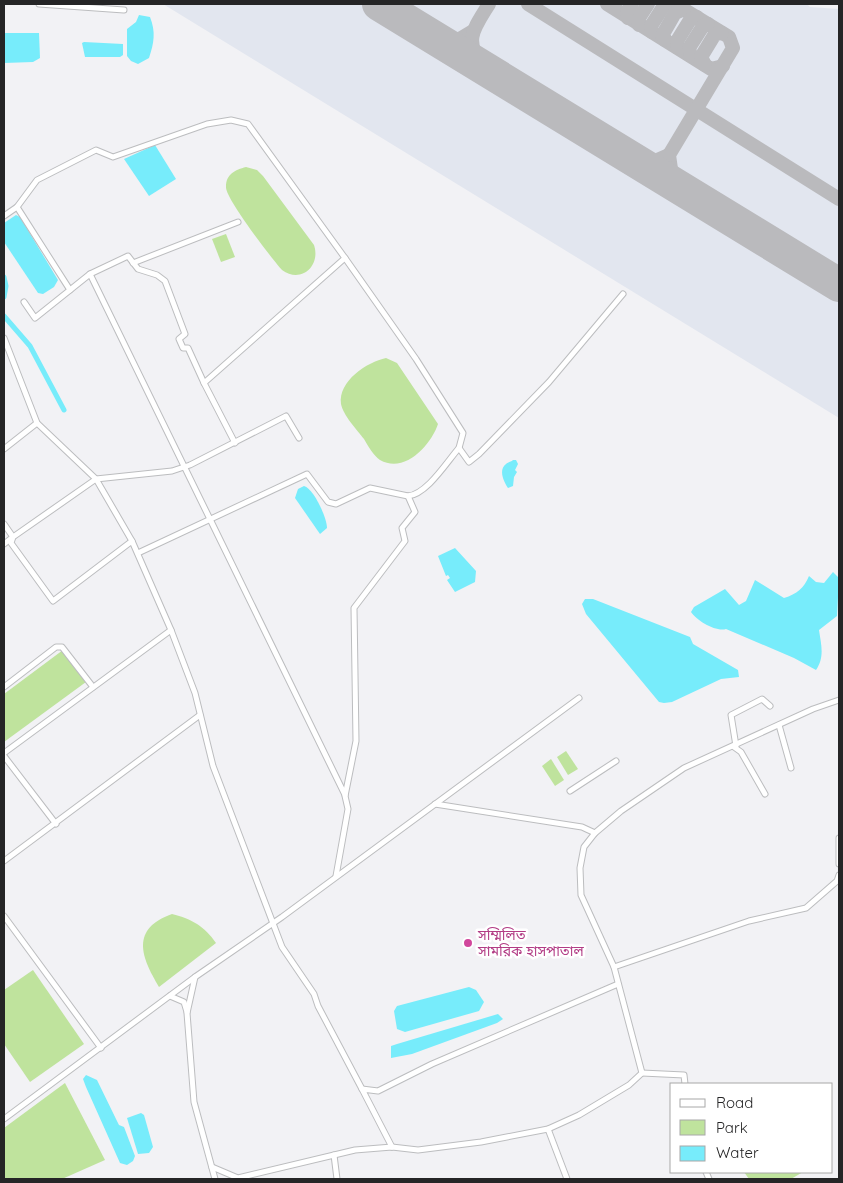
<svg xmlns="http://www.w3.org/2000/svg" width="843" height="1183" font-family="Quicksand,'Noto Sans Bengali',sans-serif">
<rect width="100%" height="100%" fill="#f2f2f5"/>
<!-- built -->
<path fill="#e2e6ef" d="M 163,4 L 807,4 L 810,7 L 839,9 L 839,418 Z"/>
<!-- green -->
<g fill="#bfe39d">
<path d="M 246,167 L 257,170 L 263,176 L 314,245 C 321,266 301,284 282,270 C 272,259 225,198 226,187 C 226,174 235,170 246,167 Z"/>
<path d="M 226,234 L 235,257 L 221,262 L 212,239 Z"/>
<path d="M 386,358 L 397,363 L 438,424 C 431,445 405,474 380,460 C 374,456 368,446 364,439 C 357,430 343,415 341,404 C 338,381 367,362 386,358 Z"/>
<path d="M 63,650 L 86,682 L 4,742 L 4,694 Z"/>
<path d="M 566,751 L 578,769 L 568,775 L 557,757 Z"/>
<path d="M 551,759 L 564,780 L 555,786 L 542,766 Z"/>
<path d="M 172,914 C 192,919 204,926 216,943 L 159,987 C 141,957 130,929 172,914 Z"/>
<path d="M 33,970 L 84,1044 L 30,1082 L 4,1044 L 4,990 Z"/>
<path d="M 65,1083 L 105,1160 L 62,1179 L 4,1179 L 4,1128 Z"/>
<path d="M 744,1172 L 803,1172 L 791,1179 L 749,1179 Z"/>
</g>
<!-- water -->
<g fill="#77ecfb">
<path d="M 139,15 L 150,17 C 156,32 154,43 149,58 L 138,64 L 131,61 L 127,56 L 127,29 L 136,22 Z"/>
<path d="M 4,33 L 39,33 L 40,58 L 33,62 L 4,63 Z"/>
<path d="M 84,42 L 123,44 L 123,55 L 120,57 L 85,57 L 82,43 Z"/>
<path d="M 155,145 L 176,179 L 149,196 L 124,159 Z"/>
<path d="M 16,215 L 20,217 L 58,280 L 54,287 L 43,294 L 38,293 L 4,242 L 4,223 Z"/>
<path d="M 513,460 L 516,460 L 518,464 L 515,470 L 517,472 L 514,477 L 513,486 L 508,488 C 504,482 498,470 506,464 C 508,462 511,462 513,460 Z"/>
<path d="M 304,486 C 314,489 327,518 327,528 L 320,534 L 295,498 L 298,489 Z"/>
<path d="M 455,548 L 476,571 L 475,582 L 455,592 L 447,580 L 450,578 L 448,575 L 446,576 L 438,556 Z"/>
<path d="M 833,572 L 839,578 L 837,616 L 819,630 C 821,644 825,657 816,670 L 794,658 L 726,629 C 716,632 697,621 691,612 L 694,607 L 725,589 L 739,605 L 746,601 L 755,580 L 784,598 C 797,594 804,588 809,576 L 816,582 L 824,583 Z"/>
<path d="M 585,599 L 593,599 L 690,637 L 693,644 L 738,670 L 739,677 L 721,679 L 672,702 L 664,703 L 659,702 L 586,614 L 582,604 Z"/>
<path d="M 469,987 L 476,990 L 484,1002 L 479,1011 L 405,1032 L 397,1029 L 394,1011 L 397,1006 Z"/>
<path d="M 498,1014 L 503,1019 L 497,1023 L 412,1054 L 391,1058 L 391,1046 L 397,1044 Z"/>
<path d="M 86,1075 L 97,1080 L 116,1119 L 119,1125 L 124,1127 L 135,1156 L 133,1161 L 127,1165 L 120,1163 L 86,1087 L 83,1079 Z"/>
<path d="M 141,1113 L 144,1115 L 153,1147 L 149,1153 L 138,1154 L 127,1118 Z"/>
</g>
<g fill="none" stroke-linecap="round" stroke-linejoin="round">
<!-- canal -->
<g stroke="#77ecfb" stroke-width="5">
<path d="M 4,277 L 6,286 L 4,297"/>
<path d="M 4,316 L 30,346 L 64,410"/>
</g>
<!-- taxiway -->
<g stroke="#bababd" stroke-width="14">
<path d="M 528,4 L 839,199"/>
<path d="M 607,4 L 711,69 L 723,66"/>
<path d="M 675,4 L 729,37 L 733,48 L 669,155 L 671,169 L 680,188"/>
<path d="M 628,18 L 627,12 L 632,4"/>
<path d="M 639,25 L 639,18 L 648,4"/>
<path d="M 652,32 L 651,26 L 665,4"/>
<path d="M 437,39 L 458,40 L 473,31"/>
<path d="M 665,40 L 663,34 L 675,13 L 684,9"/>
<path d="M 678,48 L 677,41 L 690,20 L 697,17"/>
<path d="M 691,56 L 689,48 L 703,26 L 708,24"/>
<path d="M 705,65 L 701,57 L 715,34 L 722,33"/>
<path d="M 482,67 C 464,39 473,30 489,4"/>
<path d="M 634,159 L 653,162 L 669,155"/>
</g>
<!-- runway -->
<path stroke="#bababd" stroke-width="34" d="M 379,4 L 839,285"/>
<defs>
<g id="minor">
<path d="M 39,4 L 124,10"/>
<path d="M 4,216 L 17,207"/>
<path d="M 345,258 L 416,359 L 463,433 L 459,448"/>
<path d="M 133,263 L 238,222"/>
<path d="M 90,274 L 345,795"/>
<path d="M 70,290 L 17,207 L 37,180 L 96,150 L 113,157 L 207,124 L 231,120 L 248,124 L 345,258 L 204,383 L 235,443"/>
<path d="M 24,302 L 35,318 L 90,274 L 128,256 L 138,269 L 157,275 L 165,281 L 185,334 L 179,339 L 183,348 L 188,348 L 204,383"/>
<path d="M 4,338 L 37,423 L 96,479 L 132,541 L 171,630 L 195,693 L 213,766 L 282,947 L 314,994 L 318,1006 L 362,1089"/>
<path d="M 4,449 L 37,423"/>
<path d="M 4,524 L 13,537 L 4,544"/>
<path d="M 132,541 L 53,601 L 11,543 L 13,537 L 96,479 L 172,471 L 190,465 L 286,416 L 299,438"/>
<path d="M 138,553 L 307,474 L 328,502 L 336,504 L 370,488 L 408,496"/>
<path d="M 4,687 L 56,647 L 62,647 L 93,687"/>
<path d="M 779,725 L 791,768"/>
<path d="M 736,746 L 731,715 L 762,699 L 770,706"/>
<path d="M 734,747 L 741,752 L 765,794"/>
<path d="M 4,753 L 171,630"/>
<path d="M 4,756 L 56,824"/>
<path d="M 570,791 L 616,761"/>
<path d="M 435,804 L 582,827 L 595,833"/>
<path d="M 839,838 L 839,864"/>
<path d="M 4,861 L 200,715"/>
<path d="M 336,876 L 348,809 L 345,796 L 356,741 L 354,608 L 405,541 L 402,528 L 415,512 L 408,496 C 427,494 446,463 459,448 L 469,462 L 479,454 L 549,382 L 623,294"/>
<path d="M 4,916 L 101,1048"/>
<path d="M 614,967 L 749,921 L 806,908 L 837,881 L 839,875"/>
<path d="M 195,977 L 187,1013 L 194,1102 L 215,1179"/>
<path d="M 170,996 L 184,1002 L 187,1012"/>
<path d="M 642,1073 L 684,1075 L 685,1084"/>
<path d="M 4,1119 L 195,977 L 282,917 L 579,698"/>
<path d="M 548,1129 L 567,1179"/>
<path d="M 392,1147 L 362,1089 L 378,1091 L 432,1064 L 618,984"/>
<path d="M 334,1155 L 337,1179"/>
<path d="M 212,1167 L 238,1178 L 355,1150 L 392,1147 L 418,1150 L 481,1142 L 548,1129 L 579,1115 L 629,1085 L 642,1073 L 614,967 L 581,895 L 580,868 L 584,847 L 595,833 L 621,811 L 684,768 L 813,709 L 839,700"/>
<path d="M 706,1172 L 709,1179"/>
</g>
</defs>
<!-- minor casing -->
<use href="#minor" stroke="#bcbdbf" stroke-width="7"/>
<!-- minor -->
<use href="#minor" stroke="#fff" stroke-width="5"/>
</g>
<!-- markers -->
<circle fill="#d1479c" stroke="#fff" stroke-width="2" cx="468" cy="943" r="5"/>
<g text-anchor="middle" stroke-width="5" stroke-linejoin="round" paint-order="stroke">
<!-- hotel labels -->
<g font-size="14" fill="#b23c85" stroke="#fff" text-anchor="start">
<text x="478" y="940">সম্মিলিত<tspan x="478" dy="16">সামরিক হাসপাতাল</tspan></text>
</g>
</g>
<!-- border -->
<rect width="843" height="1183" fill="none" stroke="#252526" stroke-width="10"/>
<!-- legend -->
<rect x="670" y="1083" width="162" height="90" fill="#ffffff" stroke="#a8a8a8"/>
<rect x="680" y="1099" width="25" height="8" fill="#ffffff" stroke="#a8a8a8"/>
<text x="716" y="1108" font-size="15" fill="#252526">Road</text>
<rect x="680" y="1120" width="25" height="15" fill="#bfe39d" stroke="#a8a8a8"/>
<text x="716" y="1133" font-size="15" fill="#252526">Park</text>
<rect x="680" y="1146" width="25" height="15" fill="#77ecfb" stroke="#a8a8a8"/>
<text x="716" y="1158" font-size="15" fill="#252526">Water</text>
</svg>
